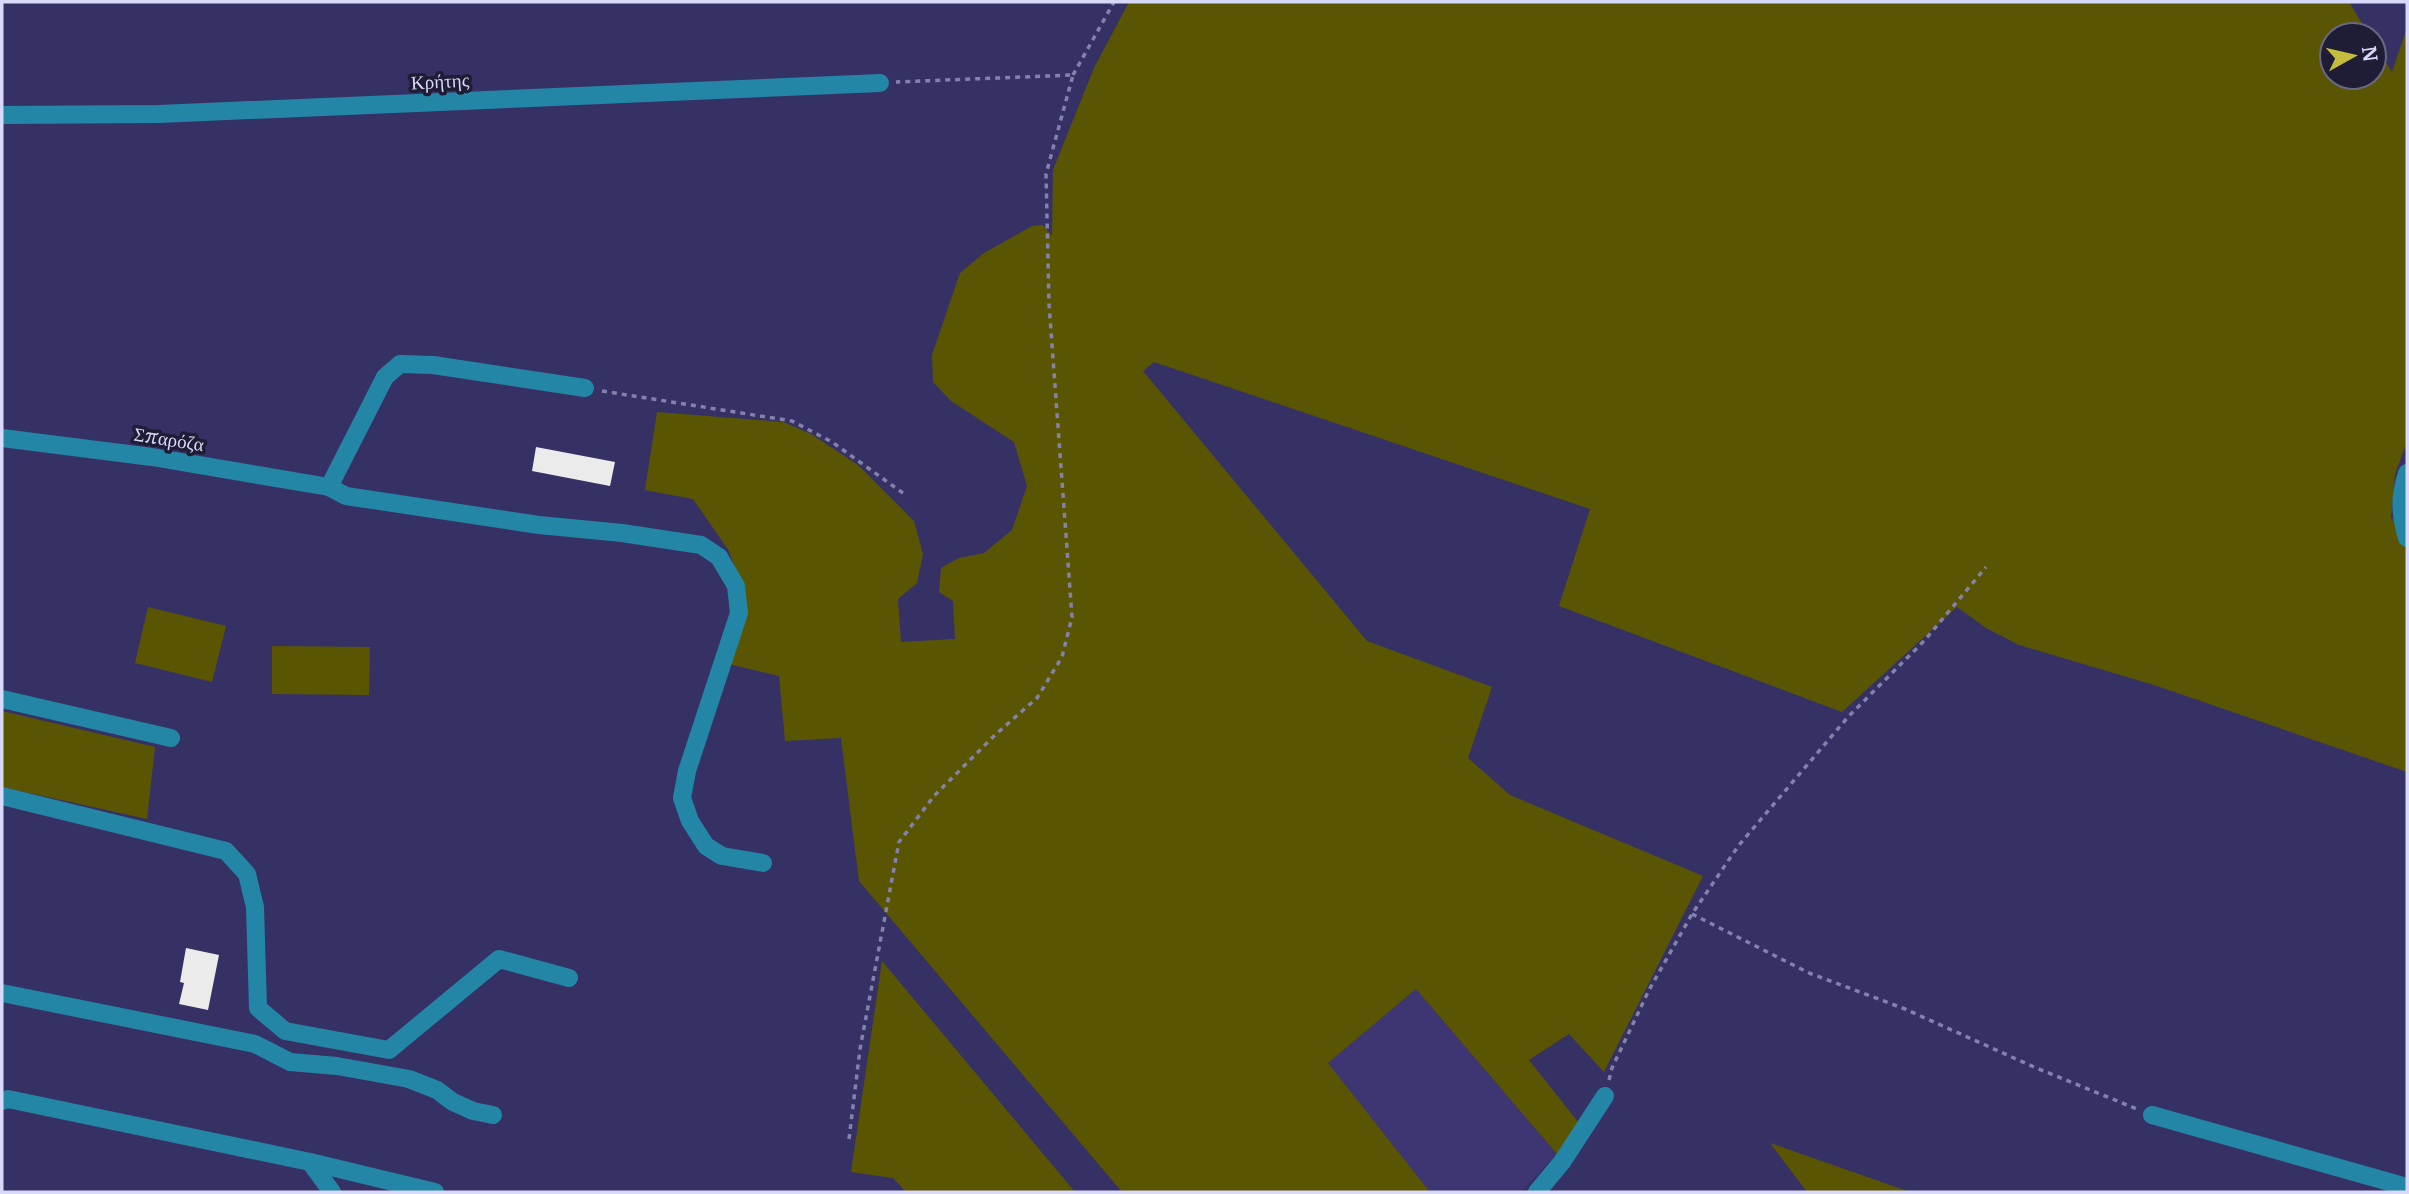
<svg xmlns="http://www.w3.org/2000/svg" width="2409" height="1194" font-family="Merriweather,serif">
<rect width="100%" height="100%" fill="#363165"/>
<!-- built -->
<path fill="#3d3672" d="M 1416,989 L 1557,1154 L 1520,1192 L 1430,1192 L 1328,1063 Z"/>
<!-- green -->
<g fill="#5a5503">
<path d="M 1129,2 L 2349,2 L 2369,35 L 2332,35 L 2332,77 L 2374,77 L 2374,43 L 2392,72 L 2407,28 L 2407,442 L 2395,474 L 2391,518 L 2397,521 L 2407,545 L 2407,772 L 2157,686 L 2019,645 L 1986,628 L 1957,607 L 1842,712 L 1559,606 L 1590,509 L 1154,362 L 1143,371 L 1367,641 L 1492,687 L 1468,758 L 1510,795 L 1703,876 L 1604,1072 L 1569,1034 L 1529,1060 L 1579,1123 L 1557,1154 L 1416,989 L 1328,1063 L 1430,1192 L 1122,1192 L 859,881 L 841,738 L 785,741 L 779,676 L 729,664 L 739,580 L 729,551 L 693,499 L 645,490 L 657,412 L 783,422 L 811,434 L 858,465 L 914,521 L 923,554 L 917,583 L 898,599 L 901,642 L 955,639 L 953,601 L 939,592 L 941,568 L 959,558 L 984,553 L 1012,530 L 1027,486 L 1014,442 L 951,401 L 933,382 L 932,355 L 960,273 L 984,253 L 1032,226 L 1043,225 L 1052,236 L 1053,170 L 1094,68 Z"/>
<path d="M 148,607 L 226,626 L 212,682 L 135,663 Z"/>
<path d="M 272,646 L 370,647 L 369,695 L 272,694 Z"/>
<path d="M 2,711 L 155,747 L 147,819 L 2,787 Z"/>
<path d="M 882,961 L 1075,1192 L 906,1192 L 893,1178 L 851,1172 Z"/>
<path d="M 1770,1143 L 1910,1192 L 1807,1192 Z"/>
</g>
<!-- building -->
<g fill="#ebebeb">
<path d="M 536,447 L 615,462 L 610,486 L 532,471 Z"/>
<path d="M 186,948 L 219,955 L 208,1010 L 179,1004 L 184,983 L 180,982 Z"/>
</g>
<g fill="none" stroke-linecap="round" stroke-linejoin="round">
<!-- path -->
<g stroke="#8481ac" stroke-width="3.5" stroke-dasharray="5 5" stroke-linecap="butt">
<path d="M 1073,75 L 1114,2"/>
<path d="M 602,391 L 792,421 L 832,442 L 907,496"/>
<path d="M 1692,914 L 1809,973 L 1905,1009 L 2034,1067 L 2137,1109"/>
<path d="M 1609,1080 L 1612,1068 L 1649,990 L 1692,914 L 1739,845 L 1848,717 L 1924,641 L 1986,567"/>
<path d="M 849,1139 L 860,1049 L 899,842 L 934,796 L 995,735 L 1037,698 L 1062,657 L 1072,617 L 1049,304 L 1046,174 L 1073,75 L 896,82"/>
</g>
<!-- minor -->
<g stroke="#2486a6" stroke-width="18">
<path d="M 2,115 L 159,114 L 880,83"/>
<path d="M 2,438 L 152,457 L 329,487 L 346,496 L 539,525 L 622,533 L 701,545 L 719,557 L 736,586 L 739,613 L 687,771 L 682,798 L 690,821 L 706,846 L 722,856 L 763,863"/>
<path d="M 2407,473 C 2399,498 2400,513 2407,538"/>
<path d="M 329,487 L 385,377 L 400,364 L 433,365 L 585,388"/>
<path d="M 2,699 L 171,738"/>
<path d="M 2,796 L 226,851 L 247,874 L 255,907 L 258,1008 L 285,1031 L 389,1050 L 499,959 L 569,978"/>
<path d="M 2,993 L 255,1044 L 290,1062 L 337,1066 L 409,1079 L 437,1090 L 453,1102 L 473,1111 L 493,1115"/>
<path d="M 2,1101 L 8,1099 L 310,1162 L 435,1192"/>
<path d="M 2152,1115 L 2407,1187"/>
<path d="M 310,1162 L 332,1192"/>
<path d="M 1537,1192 L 1562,1162 L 1605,1096"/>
</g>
</g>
<g text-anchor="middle" stroke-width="7" stroke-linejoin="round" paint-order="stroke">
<!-- street labels -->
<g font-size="19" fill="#d8d8f9" stroke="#1f1d35">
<text transform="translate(440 81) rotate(-3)" y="7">Κρήτης</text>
<text transform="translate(169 439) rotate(9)" y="7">Σπαρόζα</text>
</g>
</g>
<!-- border -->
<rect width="2409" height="1194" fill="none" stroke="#d8d8f9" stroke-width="7"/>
<!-- north arrow -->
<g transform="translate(2353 56) rotate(82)"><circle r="33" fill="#1f1d35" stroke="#696883" stroke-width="2"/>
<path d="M0-5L12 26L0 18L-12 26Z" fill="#c5bc3d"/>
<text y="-10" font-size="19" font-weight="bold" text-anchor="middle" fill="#d8d8f9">N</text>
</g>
</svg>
